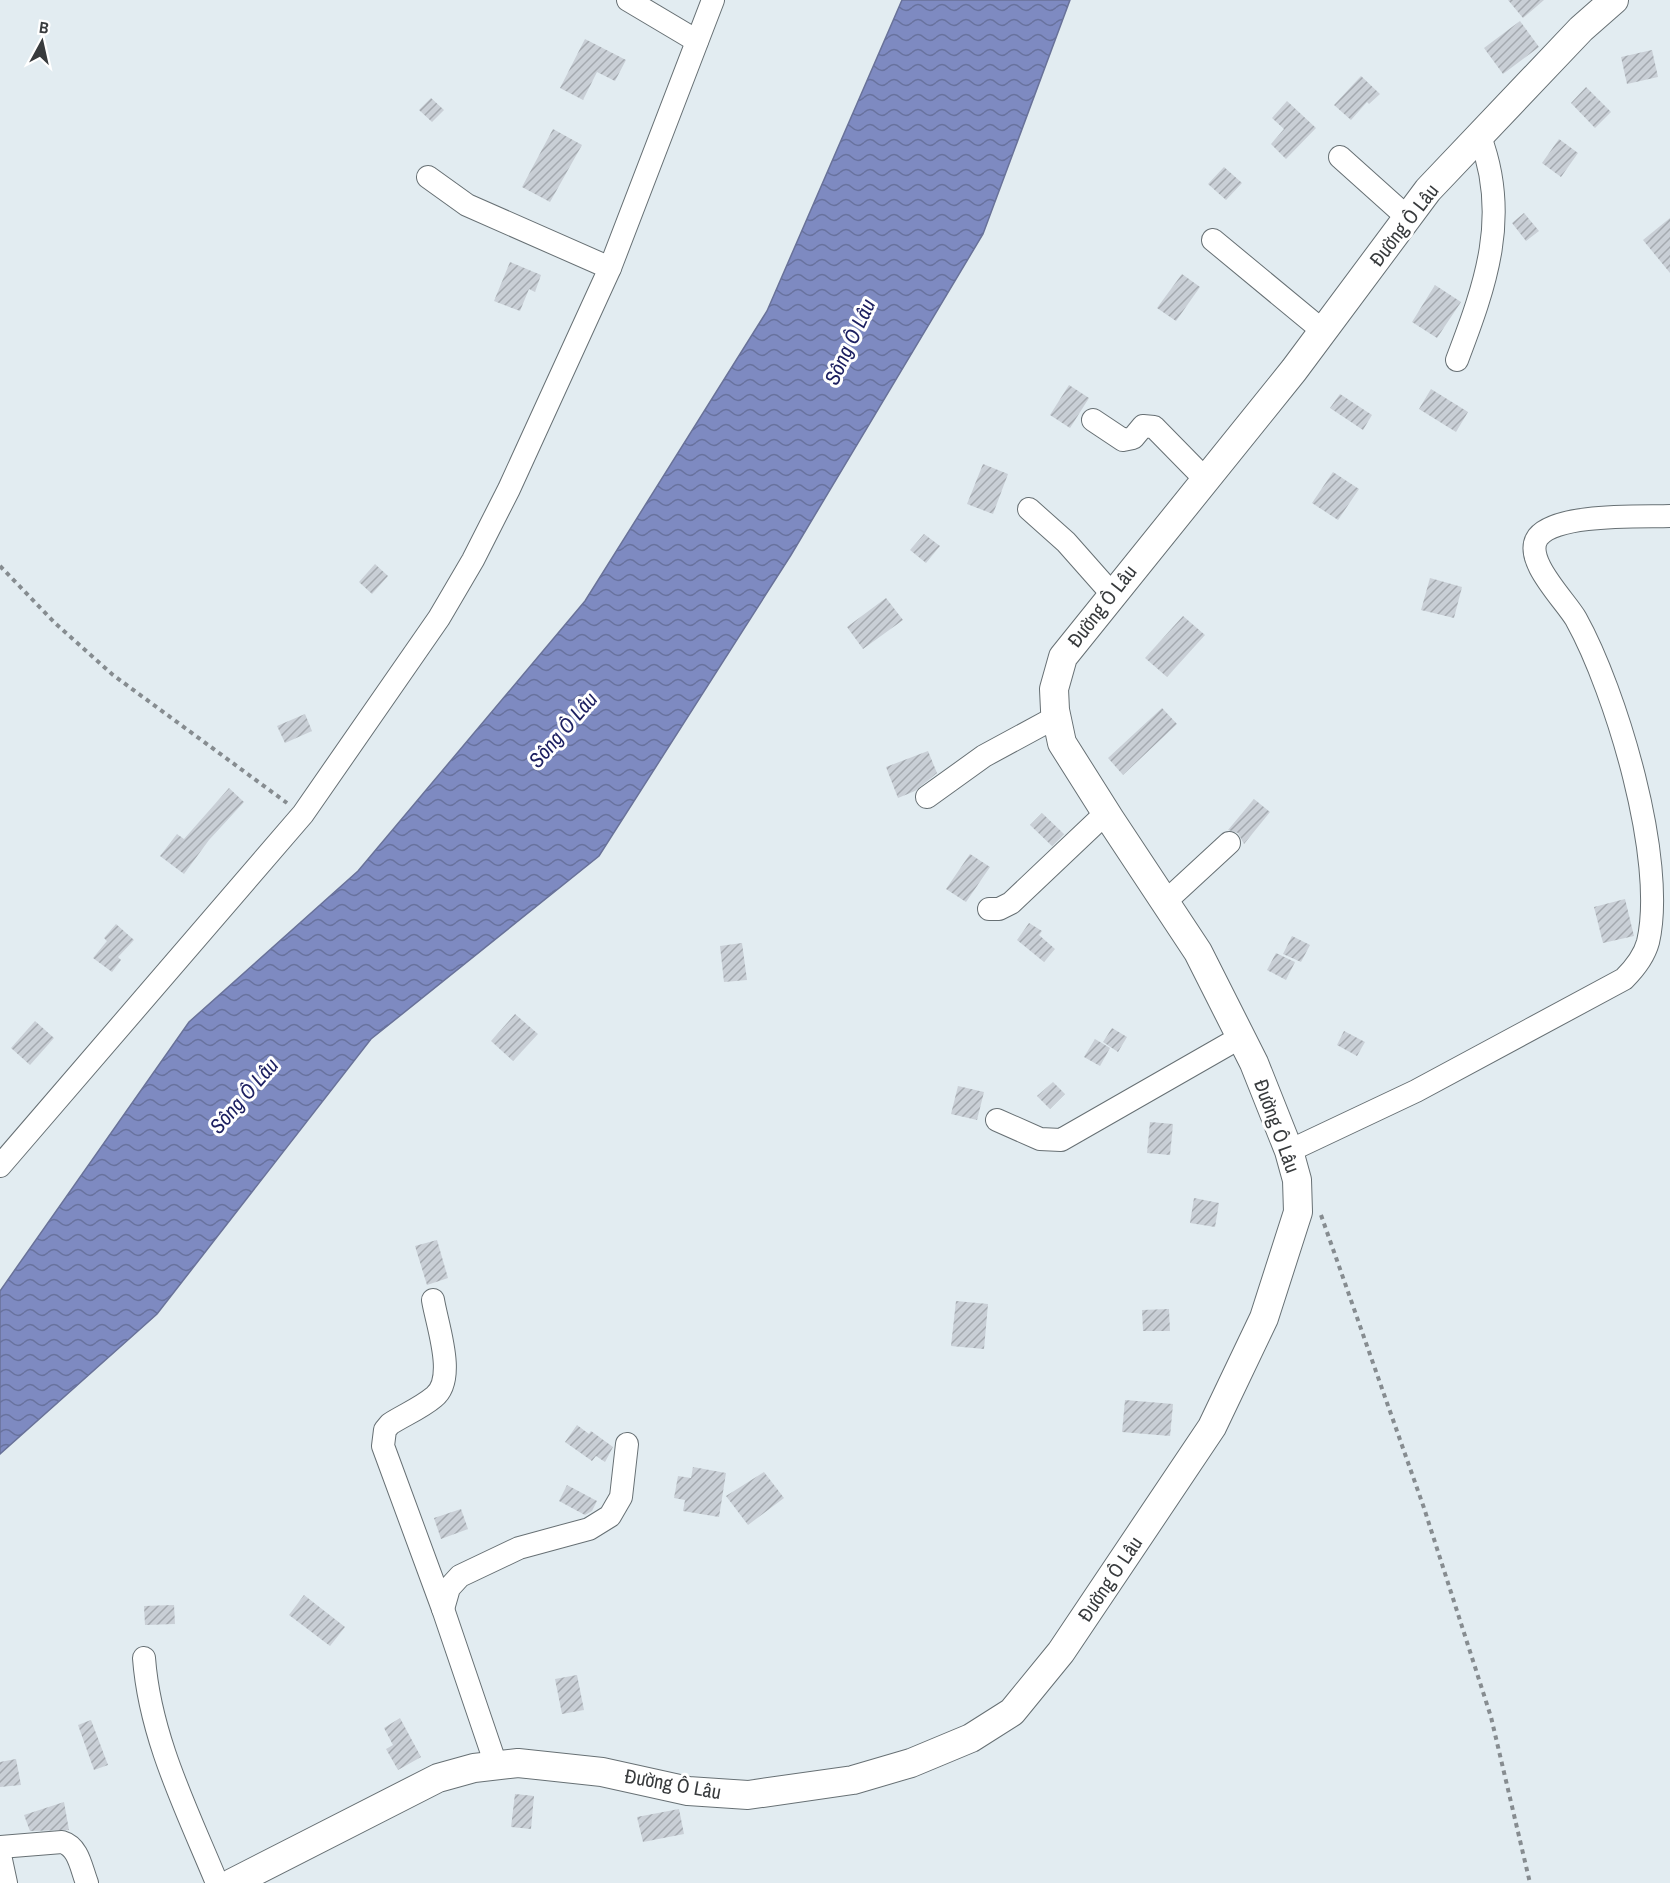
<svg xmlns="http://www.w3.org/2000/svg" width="1670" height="1883" font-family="'Archivo Narrow',sans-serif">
<defs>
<pattern id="water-waves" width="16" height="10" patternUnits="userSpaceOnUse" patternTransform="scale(1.5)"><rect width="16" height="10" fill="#7e8ac1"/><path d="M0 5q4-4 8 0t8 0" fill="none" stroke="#68729e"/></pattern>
<pattern id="building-hatch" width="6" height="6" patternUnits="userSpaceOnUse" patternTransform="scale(1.5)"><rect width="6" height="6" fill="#c9cfd6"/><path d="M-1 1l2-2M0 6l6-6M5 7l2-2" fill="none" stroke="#a4a9af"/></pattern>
</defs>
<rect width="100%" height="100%" fill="#e2ecf1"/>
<!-- water -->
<path fill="url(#water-waves)" stroke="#697299" stroke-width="1.5" d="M 902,0 L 1070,0 L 983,234 L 791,555 L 599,856 L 371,1039 L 157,1314 L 0,1454 L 0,1291 L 189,1022 L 358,871 L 585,601 L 767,311 Z"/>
<!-- building -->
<g fill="url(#building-hatch)">
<path d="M 1508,0 L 1544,0 L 1523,18 Z"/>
<path d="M 1520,21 L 1539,47 L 1503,74 L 1484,48 Z"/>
<path d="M 585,39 L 626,60 L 615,81 L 597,72 L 583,100 L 560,88 Z"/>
<path d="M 1652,50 L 1658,77 L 1627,84 L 1621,57 Z"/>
<path d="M 1361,76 L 1380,94 L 1369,104 L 1367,102 L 1351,120 L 1334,105 Z"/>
<path d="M 1586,87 L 1611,112 L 1595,128 L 1571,103 Z"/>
<path d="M 431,98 L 444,110 L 432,122 L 419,110 Z"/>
<path d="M 1287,101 L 1316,128 L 1286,159 L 1271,144 L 1284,129 L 1272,118 Z"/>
<path d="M 553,129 L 582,145 L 550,202 L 522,187 Z"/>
<path d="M 1559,139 L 1578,153 L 1561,177 L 1542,163 Z"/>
<path d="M 1224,167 L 1242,183 L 1226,200 L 1208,184 Z"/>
<path d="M 1524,213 L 1539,231 L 1526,241 L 1512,223 Z"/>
<path d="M 1670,218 L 1670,273 L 1643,240 Z"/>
<path d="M 510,262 L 541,275 L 535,292 L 529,289 L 520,311 L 494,301 Z"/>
<path d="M 1182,274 L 1200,287 L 1176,321 L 1157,308 Z"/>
<path d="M 1435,285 L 1461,302 L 1437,338 L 1412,322 Z"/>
<path d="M 1069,385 L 1089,398 L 1070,428 L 1050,415 Z"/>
<path d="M 1431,389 L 1468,412 L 1456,432 L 1419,409 Z"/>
<path d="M 1340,394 L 1372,415 L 1363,430 L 1330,408 Z"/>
<path d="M 983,464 L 1008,474 L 993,514 L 967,504 Z"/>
<path d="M 1333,472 L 1359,489 L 1338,520 L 1312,503 Z"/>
<path d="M 924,534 L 940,546 L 926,563 L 910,550 Z"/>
<path d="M 375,564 L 388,576 L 372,594 L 359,582 Z"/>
<path d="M 1430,578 L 1462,587 L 1454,618 L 1421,610 Z"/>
<path d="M 886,598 L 903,620 L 863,649 L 847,627 Z"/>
<path d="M 1183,616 L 1205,635 L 1167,677 L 1145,658 Z"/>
<path d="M 1162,708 L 1177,724 L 1123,775 L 1108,758 Z"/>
<path d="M 305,714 L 312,731 L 285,743 L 277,726 Z"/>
<path d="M 928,751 L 937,773 L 915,791 L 898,798 L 886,767 Z"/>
<path d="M 229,788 L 244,802 L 209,840 L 184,874 L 160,856 L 177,834 L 184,839 Z"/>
<path d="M 1254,799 L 1270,812 L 1244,844 L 1238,833 L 1228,830 Z"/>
<path d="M 1042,813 L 1064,834 L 1052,846 L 1030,825 Z"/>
<path d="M 970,854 L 990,867 L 966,902 L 946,889 Z"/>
<path d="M 1625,899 L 1634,936 L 1603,943 L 1594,907 Z"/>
<path d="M 1029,923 L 1042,931 L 1039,935 L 1055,949 L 1044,962 L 1017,940 Z"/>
<path d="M 116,924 L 134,940 L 118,957 L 121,960 L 112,972 L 93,958 L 107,941 L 104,938 Z"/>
<path d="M 1292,936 L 1310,945 L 1301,962 L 1283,954 Z"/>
<path d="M 742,943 L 747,980 L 724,982 L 720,946 Z"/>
<path d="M 1276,953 L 1295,962 L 1286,980 L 1267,970 Z"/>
<path d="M 515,1014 L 538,1034 L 513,1061 L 491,1041 Z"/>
<path d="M 35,1021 L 54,1038 L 30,1065 L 11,1048 Z"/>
<path d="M 1112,1028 L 1127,1037 L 1118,1052 L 1103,1042 Z"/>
<path d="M 1344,1031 L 1365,1042 L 1357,1056 L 1337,1045 Z"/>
<path d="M 1095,1039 L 1110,1048 L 1100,1066 L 1084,1057 Z"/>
<path d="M 1053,1082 L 1065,1094 L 1050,1109 L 1037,1096 Z"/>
<path d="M 958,1086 L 984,1092 L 977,1120 L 951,1114 Z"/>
<path d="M 1150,1122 L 1173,1124 L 1170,1155 L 1147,1153 Z"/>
<path d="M 1194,1198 L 1219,1203 L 1215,1227 L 1190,1223 Z"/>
<path d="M 437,1240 L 448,1278 L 427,1285 L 415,1246 Z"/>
<path d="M 956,1301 L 988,1304 L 984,1349 L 951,1346 Z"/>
<path d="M 1169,1309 L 1170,1331 L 1143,1331 L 1142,1310 Z"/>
<path d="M 1125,1400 L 1173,1404 L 1170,1436 L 1122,1432 Z"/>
<path d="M 577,1425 L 589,1434 L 591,1431 L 613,1447 L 605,1462 L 596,1456 L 592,1461 L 565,1442 Z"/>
<path d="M 693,1467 L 726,1473 L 719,1517 L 683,1511 L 685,1500 L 674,1498 L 678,1476 L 691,1478 Z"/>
<path d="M 764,1472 L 784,1498 L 748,1525 L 726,1496 Z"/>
<path d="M 567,1485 L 597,1501 L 592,1511 L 585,1515 L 559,1501 Z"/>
<path d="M 461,1509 L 468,1529 L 441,1539 L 434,1518 Z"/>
<path d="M 304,1595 L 345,1627 L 330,1646 L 289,1615 Z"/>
<path d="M 174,1605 L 175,1624 L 145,1625 L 144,1606 Z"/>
<path d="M 577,1675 L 584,1710 L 562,1714 L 555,1679 Z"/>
<path d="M 400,1718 L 421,1757 L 398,1770 L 386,1749 L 393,1745 L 384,1728 Z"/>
<path d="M 91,1720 L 108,1765 L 94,1770 L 78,1725 Z"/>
<path d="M 16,1759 L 21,1785 L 0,1787 L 0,1762 Z"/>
<path d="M 515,1794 L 534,1796 L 531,1829 L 511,1827 Z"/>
<path d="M 64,1802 L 69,1830 L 30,1831 L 24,1815 Z"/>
<path d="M 679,1809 L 684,1834 L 643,1842 L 637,1817 Z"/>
</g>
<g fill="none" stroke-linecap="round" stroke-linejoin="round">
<defs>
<g id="minor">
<path d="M 628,0 L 697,41"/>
<path d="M 1340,157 L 1408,218"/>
<path d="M 428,177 L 467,205 L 610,268"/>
<path d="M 1213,240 L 1323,331"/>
<path d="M 1457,360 C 1486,284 1510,216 1480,137"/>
<path d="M 1093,420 L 1123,440 L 1133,438 L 1143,426 L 1154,427 L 1205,479"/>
<path d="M 1029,509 L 1066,542 L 1112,594"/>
<path d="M 927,797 L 984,756 L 1056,717"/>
<path d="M 1165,902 L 1229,843"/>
<path d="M 989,909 L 999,909 L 1011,903 L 1106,813"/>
<path d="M 997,1120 L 1040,1139 L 1061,1140 L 1241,1037"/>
<path d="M 1289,1151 L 1416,1091 L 1624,979 C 1635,968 1644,957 1648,942 C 1667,860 1616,691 1576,619 C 1565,600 1522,559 1538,537 C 1557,513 1640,517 1670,516"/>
<path d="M 0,1166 L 303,814 L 439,618 L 473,560 L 509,489 L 610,268 L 713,0"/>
<path d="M 433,1300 C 437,1325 457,1379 434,1397 C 421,1408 404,1415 390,1424 L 385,1430 L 383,1446 L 443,1609 L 496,1765"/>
<path d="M 443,1609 L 449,1588 L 460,1576 L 519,1548 L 589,1529 L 610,1516 L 621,1497 L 627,1444"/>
<path d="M 144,1658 C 150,1738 187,1810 217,1883"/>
<path d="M 0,1847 L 62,1842 C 79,1847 81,1868 87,1883"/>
<path d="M 0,1855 L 6,1883"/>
</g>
<path id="major" d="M 232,1883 L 438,1778 L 474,1768 L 518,1763 L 602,1772 L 688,1791 L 748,1795 L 853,1780 L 911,1763 L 971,1738 L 1012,1712 L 1061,1652 L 1212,1427 L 1264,1318 L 1298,1212 L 1297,1180 L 1289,1151 L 1254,1063 L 1198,952 L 1110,819 L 1062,743 L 1055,710 L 1054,689 L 1063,657 L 1294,370 L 1428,190 L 1581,29 L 1614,0"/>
</defs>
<!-- minor casing -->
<use href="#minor" stroke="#677074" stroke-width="24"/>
<!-- major casing -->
<use href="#major" stroke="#677074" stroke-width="30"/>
<!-- path -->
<g stroke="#868c90" stroke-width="4" stroke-dasharray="4.5 4.5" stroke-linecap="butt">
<path d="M 0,566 L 55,623 L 113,675 L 287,803"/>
<path d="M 1321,1215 L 1424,1508 L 1491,1717 L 1530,1883"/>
</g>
<!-- minor -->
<use href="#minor" stroke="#fff" stroke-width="22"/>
<!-- major -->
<use href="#major" stroke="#fff" stroke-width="28"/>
</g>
<g text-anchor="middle" stroke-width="6" stroke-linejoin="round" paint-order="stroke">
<!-- street labels -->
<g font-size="20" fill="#383b3d" stroke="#fff">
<text transform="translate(1404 225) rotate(-52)" y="7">Đường Ô Lâu</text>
<text transform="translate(1102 606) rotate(-52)" y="7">Đường Ô Lâu</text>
<text transform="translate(1277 1126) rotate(70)" y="7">Đường Ô Lâu</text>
<text transform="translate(1110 1579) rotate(-56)" y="7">Đường Ô Lâu</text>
<text transform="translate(673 1784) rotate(10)" y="7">Đường Ô Lâu</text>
</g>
<!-- water labels -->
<g font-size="21" font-style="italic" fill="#1d2061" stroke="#fff">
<text transform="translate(850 342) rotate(-65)" y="7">Sông Ô Lâu</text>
<text transform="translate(563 730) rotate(-49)" y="7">Sông Ô Lâu</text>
<text transform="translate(244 1096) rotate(-49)" y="7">Sông Ô Lâu</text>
</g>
</g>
<!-- north arrow -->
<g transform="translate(42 42) rotate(8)" stroke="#ffffff" stroke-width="4.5" paint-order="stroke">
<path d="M0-4.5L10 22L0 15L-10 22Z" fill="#383b3d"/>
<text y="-9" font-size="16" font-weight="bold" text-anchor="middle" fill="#383b3d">B</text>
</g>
</svg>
